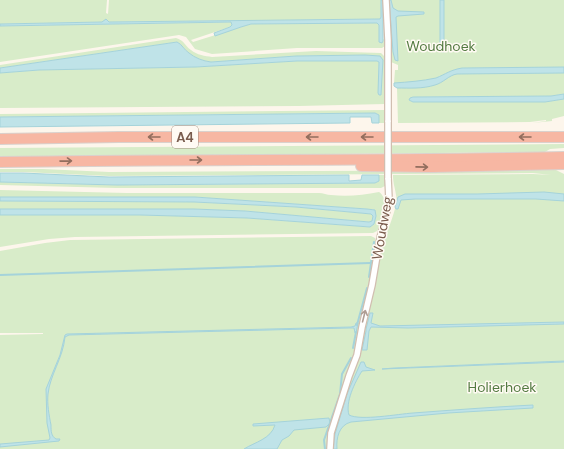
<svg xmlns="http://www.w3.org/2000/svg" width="564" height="449" font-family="'DM Sans',sans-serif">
<rect width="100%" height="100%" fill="#fdf6ec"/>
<!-- green -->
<g fill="#d8ecc9">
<path d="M 0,0 L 107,0 L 106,13 L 108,14 L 109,0 L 381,0 L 381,17 L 380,19 L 378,19 L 109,22 L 107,20 L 102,22 L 0,24 Z"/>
<path d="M 383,0 L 384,0 L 385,41 L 385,46 L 382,48 L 297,48 L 212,54 L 195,49 L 186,37 L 179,35 L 0,62 L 0,26 L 231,22 L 232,25 L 230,27 L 191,40 L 193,42 L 241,27 L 251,24 L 377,23 L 379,25 L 379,42 L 384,39 Z"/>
<path d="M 391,0 L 564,0 L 564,94 L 551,96 L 414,97 L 410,98 L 409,100 L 413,102 L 545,102 L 564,99 L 564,116 L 552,119 L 552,121 L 532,123 L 546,121 L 546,120 L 530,122 L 398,123 L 397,88 L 400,88 L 400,83 L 394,83 L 395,70 L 398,70 L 398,65 L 391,62 L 389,2 L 392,5 Z"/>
<path d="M 176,38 C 184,40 185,46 191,50 C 197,55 205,56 212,57 L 316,51 L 381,53 L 385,57 L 385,104 L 299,106 L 0,108 L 0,73 L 39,70 L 196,67 L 297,61 L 377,61 L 379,62 L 378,93 L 380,56 L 365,55 L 296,56 L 211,62 C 203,61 195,58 189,53 C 184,50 182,44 177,42 L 0,68 L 0,65 Z"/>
<path d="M 384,110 L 384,123 L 379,123 L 379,115 L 375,113 L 0,117 L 0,114 Z"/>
<path d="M 564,144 L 564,148 L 550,149 L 545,152 L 0,157 L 0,148 Z"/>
<path d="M 0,169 L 43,169 L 109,172 L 556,170 L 564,174 L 564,322 L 414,326 L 564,323 L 564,449 L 0,449 L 0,335 L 43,334 L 43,333 L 0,333 L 0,251 L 45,243 L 70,240 L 371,236 L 375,238 L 376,244 L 368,292 L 359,327 L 363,327 L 374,291 L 381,243 L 387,226 L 389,227 C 392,219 398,203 396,195 C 395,187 393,184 393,175 L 533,174 L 551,175 L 533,173 L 109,176 L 23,172 L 0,172 Z"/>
<path d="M 379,175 L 385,175 L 385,186 L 381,188 L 116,188 L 0,185 L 0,182 L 117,185 L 375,183 L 379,181 Z"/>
<path d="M 0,190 L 127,193 L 319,193 C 323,193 327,195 331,195 C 348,197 363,195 379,192 C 390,199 383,222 377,231 L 373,233 L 75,237 L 49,239 L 0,247 L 0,215 L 140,215 L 247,218 L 370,227 L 374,224 L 376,216 L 373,209 L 367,209 L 195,197 L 0,197 Z"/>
<path d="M 0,201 L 194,202 L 296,207 L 371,214 L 373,216 L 372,221 L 369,222 L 245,211 L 194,209 L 0,209 Z"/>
</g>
<!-- water -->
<g fill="#bfe3e8" stroke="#a5d3da">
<path d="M 381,0 L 383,0 L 383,41 L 382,43 L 379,42 L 379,25 L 377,23 L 251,24 L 241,27 L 215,36 L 214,33 L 230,27 L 232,25 L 231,22 L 0,26 L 0,24 L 102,22 L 106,19 L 109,22 L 378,19 L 380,19 L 381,17 Z"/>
<path d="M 389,0 L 391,0 L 393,8 L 398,11 L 424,12 L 424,14 L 398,16 L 396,17 L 398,61 L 395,60 L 393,52 Z"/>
<path d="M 440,0 L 444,0 L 444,52 L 443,52 L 440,51 Z"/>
<path d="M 177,42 C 182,44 184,50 189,53 C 195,58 203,61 211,62 L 296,56 L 365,55 L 380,56 L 383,60 L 381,95 L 379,95 L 378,93 L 379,62 L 377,61 L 297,61 L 196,67 L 39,70 L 0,73 L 0,68 Z"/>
<path d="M 564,67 L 564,73 L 457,74 C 449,75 443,83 435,85 C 423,89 409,88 397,88 L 394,86 L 394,83 C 408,82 422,81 436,78 C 446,74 450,70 462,68 Z"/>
<path d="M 564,94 L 564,99 L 545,102 L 413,102 L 409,100 L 410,98 L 413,97 L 551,96 Z"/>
<path d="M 375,113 L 379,115 L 379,123 L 372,123 L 371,117 L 350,117 L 350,123 L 0,127 L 0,117 Z"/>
<path d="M 0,173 L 23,173 L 109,177 L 349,175 L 349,181 L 361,180 L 362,175 L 379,175 L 379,181 L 375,183 L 117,185 L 0,182 Z"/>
<path d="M 544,192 L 564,194 L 564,201 L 536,199 L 415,199 L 401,200 L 398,209 L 396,209 L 395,207 L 398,197 L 405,194 L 477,194 Z"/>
<path d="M 0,197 L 195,197 L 367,209 L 375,210 L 376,216 L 374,224 L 370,227 L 247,218 L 140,215 L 0,215 L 0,209 L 194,209 L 245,211 L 369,222 L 372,221 L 373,216 L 371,214 L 296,207 L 194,202 L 0,201 Z"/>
<path d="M 370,313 L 373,313 L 371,323 L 380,326 L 564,322 L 564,324 L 408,328 L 371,327 L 369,331 L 367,350 L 362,350 L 366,331 L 366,329 Z"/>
<path d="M 356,323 L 358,323 L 356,333 L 355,333 L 354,328 L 349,328 L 69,335 L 65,337 C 63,358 50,375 48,394 C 47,404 49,415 51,425 C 51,431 51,436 56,439 L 60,439 L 59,441 L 0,447 L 0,444 L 49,440 L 50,438 L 47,423 L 46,389 L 60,355 L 65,335 L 67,334 L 351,327 L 355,326 Z"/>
<path d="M 564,361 L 564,362 L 382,369 L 394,368 Z"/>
<path d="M 361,362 L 364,362 L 366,367 L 375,370 L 362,371 C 355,382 345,402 349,415 C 361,421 398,414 413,413 C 453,410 493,407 533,405 L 533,408 L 448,413 L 351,422 C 339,425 336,438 337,449 L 333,449 L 335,434 L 347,394 Z"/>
<path d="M 329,418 L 330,423 L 326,427 L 294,430 L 289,436 L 282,440 L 277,449 L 244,449 C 255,442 271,439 275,425 L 253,426 L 253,424 Z"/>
</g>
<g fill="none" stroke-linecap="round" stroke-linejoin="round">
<!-- stream -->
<g stroke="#a5d3da" stroke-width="2">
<path d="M 0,275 L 370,263"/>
<path d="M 369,277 L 374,242"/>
<path d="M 357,325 L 367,288"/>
<path d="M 353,348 L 356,332"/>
<path d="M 325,449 L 324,440 L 340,394 L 342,374 L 351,358"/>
</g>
<defs>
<g id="minor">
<path d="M 386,0 L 388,40 L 388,122"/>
<path d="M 330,449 L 331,433 L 349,376 L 357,355 L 362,327 L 372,285 L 380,238 L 387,211 L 389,199 L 388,178"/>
</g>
<g id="motorway">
<path d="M 0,139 L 119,137 L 564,137"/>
<path d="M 0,162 C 188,159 376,161 564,157"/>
<path d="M 361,166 L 432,167 L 564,164"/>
</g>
</defs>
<!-- minor casing -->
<use href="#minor" stroke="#d1beb0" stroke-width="8"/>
<!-- motorway casing -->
<use href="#motorway" stroke="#dad1cd" stroke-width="12"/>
<!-- minor -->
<use href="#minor" stroke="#fff" stroke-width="5.5"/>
<!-- motorway -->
<use href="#motorway" stroke="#f7b7a3" stroke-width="10"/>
<defs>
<path id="minor-bridge" d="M 388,122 L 388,178"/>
</defs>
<!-- minor-bridge casing -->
<use href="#minor-bridge" stroke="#d1beb0" stroke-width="8" stroke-linecap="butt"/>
<!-- minor-bridge -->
<use href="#minor-bridge" stroke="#fff" stroke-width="5.5"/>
</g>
<!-- one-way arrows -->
<defs><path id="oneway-shaft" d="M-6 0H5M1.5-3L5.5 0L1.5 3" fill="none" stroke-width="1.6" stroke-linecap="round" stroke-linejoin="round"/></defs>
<g stroke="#936e5e">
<use href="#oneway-shaft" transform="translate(154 137) rotate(-180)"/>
<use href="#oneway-shaft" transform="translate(312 137) rotate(-180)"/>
<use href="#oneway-shaft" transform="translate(367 137) rotate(-180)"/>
<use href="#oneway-shaft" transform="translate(525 137) rotate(180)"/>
<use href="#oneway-shaft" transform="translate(196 160)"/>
<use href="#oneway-shaft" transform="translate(66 161) rotate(-1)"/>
<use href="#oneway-shaft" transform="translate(422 167) rotate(1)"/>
</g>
<use stroke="#af9d94" href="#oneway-shaft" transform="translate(364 316) rotate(-76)"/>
<g text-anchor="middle" stroke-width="3" stroke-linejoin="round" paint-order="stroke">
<!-- shield labels -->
<rect fill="#fffaf3" stroke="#a28b7f" stroke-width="1" x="172" y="126" width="26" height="22" rx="3"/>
<g font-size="13" font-weight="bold" fill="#7a5c4d">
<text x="185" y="142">A4</text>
</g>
<!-- park labels -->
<g font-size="14" fill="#537a41" stroke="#fffaf3">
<text x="441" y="51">Woudhoek</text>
<text x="502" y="392">Holierhoek</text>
</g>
<!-- street labels -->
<g font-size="14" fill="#7a5c4d" stroke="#fffaf3">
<text transform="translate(382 228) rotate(-80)" y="5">Woudweg</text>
</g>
</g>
</svg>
